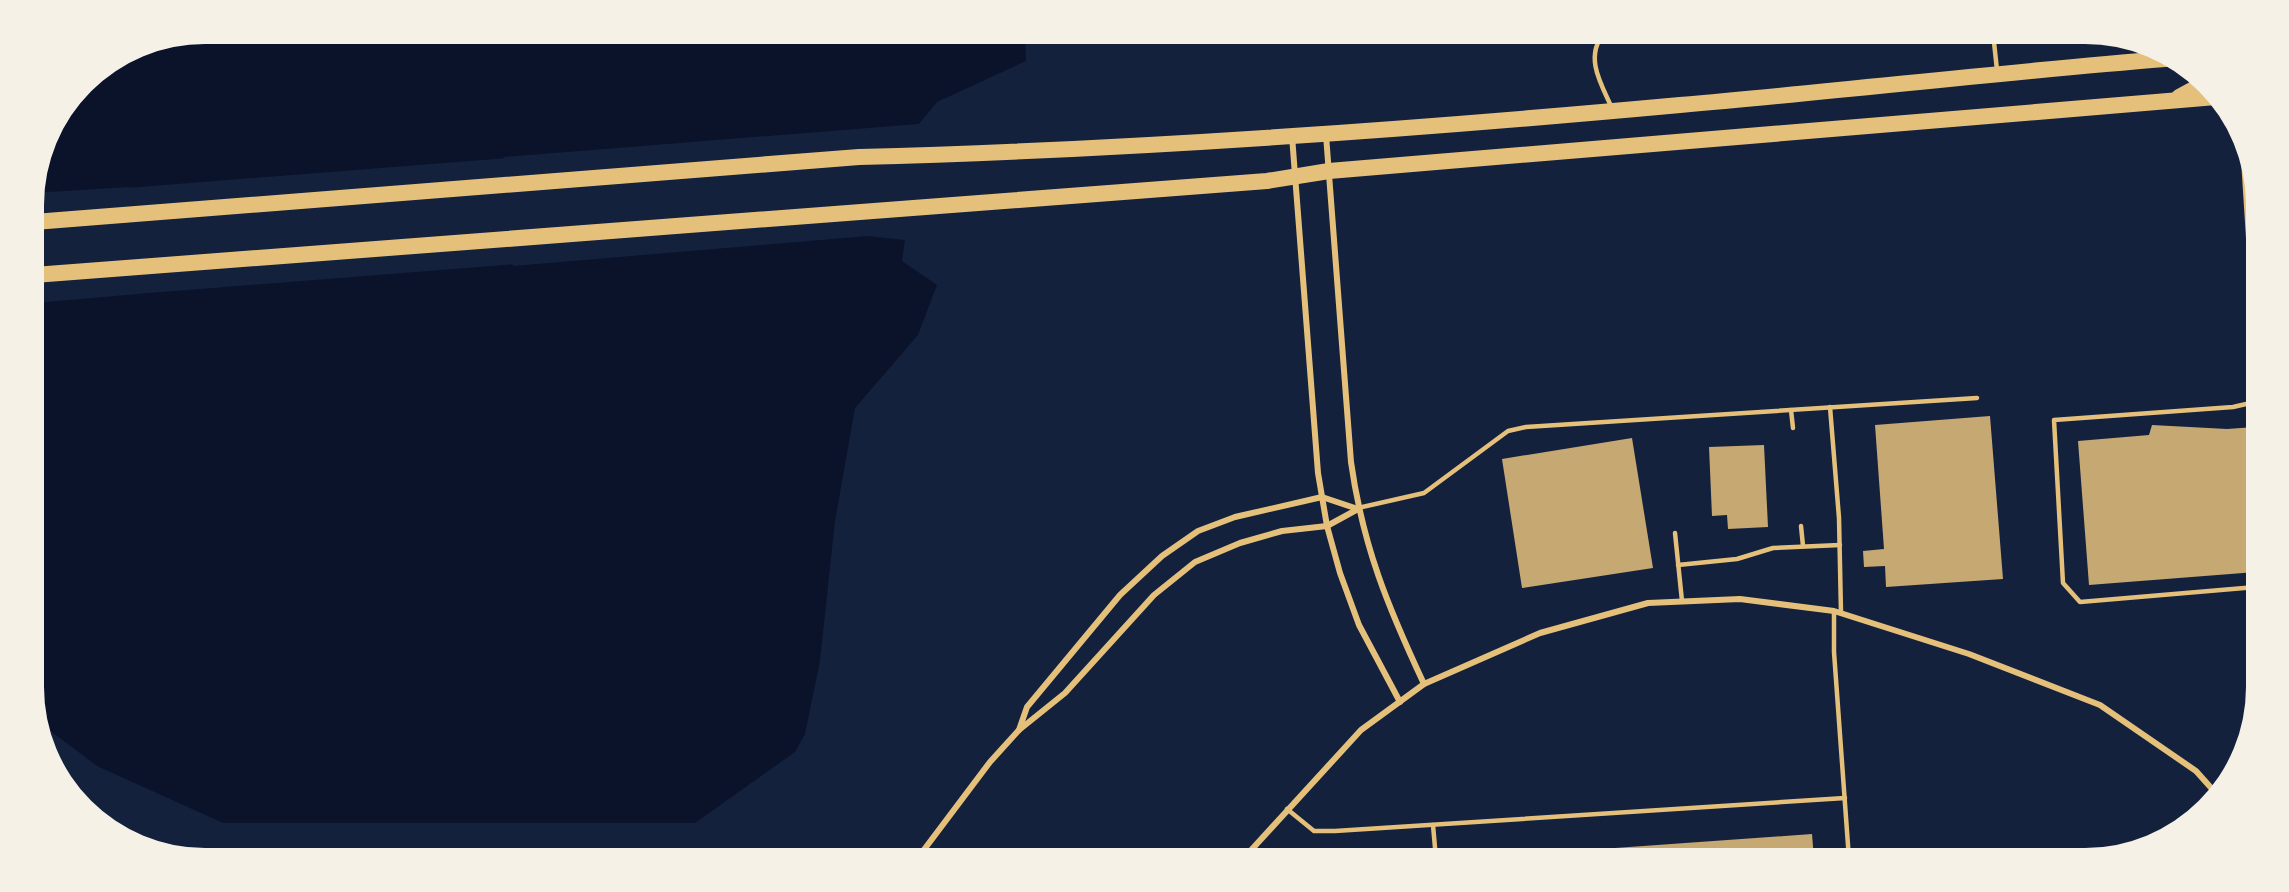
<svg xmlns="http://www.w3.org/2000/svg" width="2289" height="892" font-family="'Open Sans',sans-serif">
<rect width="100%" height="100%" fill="#14213d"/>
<!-- water -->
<path fill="#0b132b" d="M 204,33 L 1025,33 L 1026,61 L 937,102 L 919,124 L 504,157 L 513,266 L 867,236 L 905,240 L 902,261 L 937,285 L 918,335 L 855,408 L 835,521 L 820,661 L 805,734 L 795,752 L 695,823 L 223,823 L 97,766 L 36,720 L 34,303 L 137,294 L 129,187 L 33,193 L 51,129 L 91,76 L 139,46 Z"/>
<!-- pier -->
<path fill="#14213d" d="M 508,158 L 516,264 L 136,294 L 127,188 Z"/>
<!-- building -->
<g fill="#c6a872">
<path d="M 1990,416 L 2003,579 L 1886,587 L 1885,566 L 1864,567 L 1863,551 L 1884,549 L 1875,425 Z"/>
<path d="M 2152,425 L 2227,429 L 2255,427 L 2256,572 L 2089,585 L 2078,441 L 2149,435 Z"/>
<path d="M 1632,438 L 1653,568 L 1522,588 L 1502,459 Z"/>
<path d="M 1764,445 L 1768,527 L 1728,529 L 1727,515 L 1712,516 L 1709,447 Z"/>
<path d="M 1812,834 L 1814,859 L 1487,859 L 1487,857 Z"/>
</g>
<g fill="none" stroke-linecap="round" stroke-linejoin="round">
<!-- service -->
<g stroke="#e5c07b" stroke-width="4.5">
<path d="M 1604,33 C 1584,57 1601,84 1612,108"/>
<path d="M 1993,33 L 1997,70"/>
<path d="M 2243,156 L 2255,344"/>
<path d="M 2255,402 L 2233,407 L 2054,420 L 2063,583 L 2080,602 L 2256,587"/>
<path d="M 1830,407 L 1839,518 L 1841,613"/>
<path d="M 1791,410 L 1793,428"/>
<path d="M 1358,508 L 1424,493 L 1508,431 L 1526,427 L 1977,398"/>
<path d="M 1801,526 L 1803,546"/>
<path d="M 1675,533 L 1682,601"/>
<path d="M 1678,565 L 1737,559 L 1773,548 L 1840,545"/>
<path d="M 1834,611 L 1834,652 L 1849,859"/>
<path d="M 1287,809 L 1314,831 L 1335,831 L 1845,798"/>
<path d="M 1433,825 L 1436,859"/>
</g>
<!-- minor -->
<g stroke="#e5c07b" stroke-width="6">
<path d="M 1326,135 L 1351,462 C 1363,547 1388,607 1424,684"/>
<path d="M 1292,136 L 1318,473 L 1327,526 L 1340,573 L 1359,625 L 1400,702"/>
<path d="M 1019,730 L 1027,707 L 1120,595 L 1162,556 L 1198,531 L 1235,517 L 1322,497 L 1358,509"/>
<path d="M 917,859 L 990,762 L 1019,730 L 1065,693 L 1154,595 L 1195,562 L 1240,543 L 1282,531 L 1327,526 L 1358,509"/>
<path d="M 1243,859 L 1361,730 L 1424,684 L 1540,633 L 1648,603 L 1740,599 L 1834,611 L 1969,654 L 2100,705 L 2196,771 L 2213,790"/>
</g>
<!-- trunk -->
<g stroke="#e5c07b" stroke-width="16">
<path d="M 2179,97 L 2203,84"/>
<path d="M 34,222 L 859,157 C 1133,150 1407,130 1680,105 C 1842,91 2003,72 2165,59"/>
<path d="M 34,275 L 1267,181 L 1329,171 L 2216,97"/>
</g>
</g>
<!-- crop -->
<path d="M0 0H2289V892H0ZM205 44H2085A161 161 0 0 1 2246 205V687A161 161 0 0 1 2085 848H205A161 161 0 0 1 44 687V205A161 161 0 0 1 205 44Z" fill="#f6f1e7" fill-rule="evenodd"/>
</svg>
